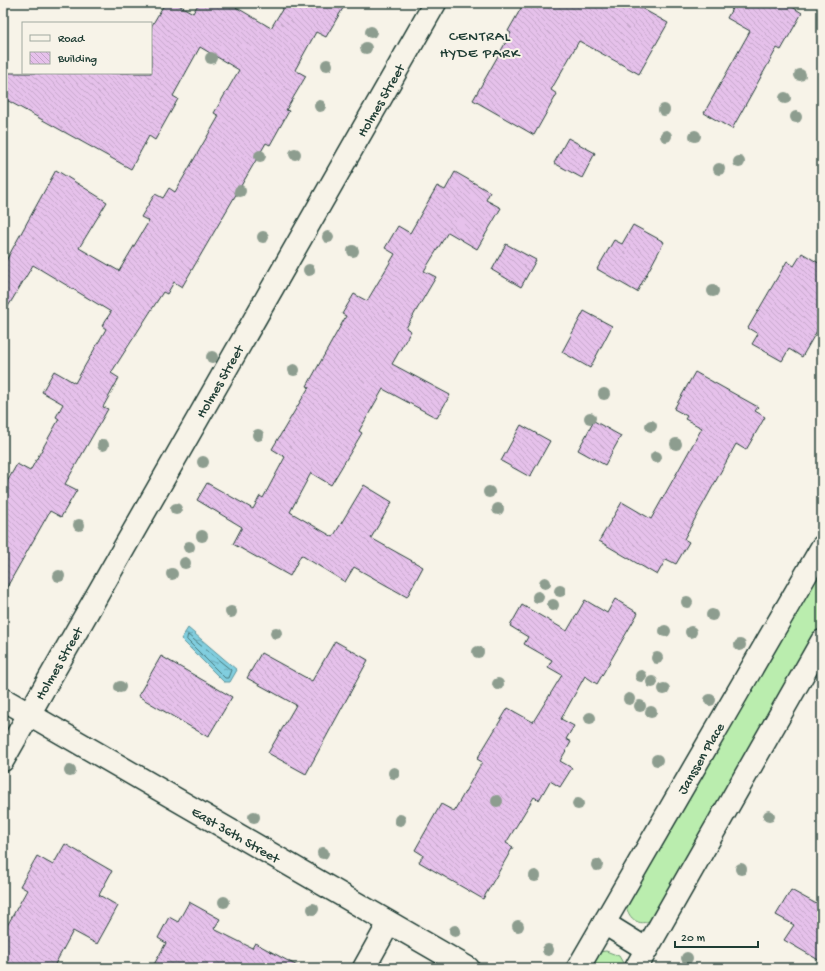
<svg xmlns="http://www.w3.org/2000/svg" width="825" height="971" font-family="'Gochi Hand',sans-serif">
<defs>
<pattern id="water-ripples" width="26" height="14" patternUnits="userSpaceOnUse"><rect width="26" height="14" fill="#81cedf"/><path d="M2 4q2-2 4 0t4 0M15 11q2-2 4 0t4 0" fill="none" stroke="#69a8b6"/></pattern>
<pattern id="building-back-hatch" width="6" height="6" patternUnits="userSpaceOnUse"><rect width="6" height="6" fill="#e6c1eb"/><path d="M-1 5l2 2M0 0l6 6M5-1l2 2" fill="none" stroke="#c5a7ca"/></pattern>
</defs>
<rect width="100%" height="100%" fill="#f7f3e8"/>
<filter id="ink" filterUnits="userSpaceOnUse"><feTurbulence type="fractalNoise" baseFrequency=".025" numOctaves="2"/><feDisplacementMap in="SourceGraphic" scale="8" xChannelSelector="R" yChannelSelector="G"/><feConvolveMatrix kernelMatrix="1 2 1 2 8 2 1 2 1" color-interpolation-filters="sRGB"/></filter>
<g filter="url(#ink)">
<!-- grass -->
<g fill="#baedae" stroke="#6c9571">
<path d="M 822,559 L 822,625 L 658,912 C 655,915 653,920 649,921 C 637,927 628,916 626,906 Z"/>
<path d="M 606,951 L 619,956 L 626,968 L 586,968 L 599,952 Z"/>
</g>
<!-- water -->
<path fill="url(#water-ripples)" stroke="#5a949b" d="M 188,628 L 237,670 L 230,682 L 224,682 L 181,639 Z"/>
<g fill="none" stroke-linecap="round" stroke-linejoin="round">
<!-- shore -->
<path stroke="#467778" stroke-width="1" d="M 188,635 L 231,670 L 228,678 L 225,678 L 187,640 Z"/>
</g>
<!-- building -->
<g fill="url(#building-back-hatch)" stroke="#1f3d34">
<path d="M 165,3 L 175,3 L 193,13 L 199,3 L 229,3 L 271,28 L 286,3 L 346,3 L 326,37 L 316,32 L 295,70 L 306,76 L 286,110 L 289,111 L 270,145 L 266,143 L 182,287 L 174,282 L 167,294 L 163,292 L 111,373 L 119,378 L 103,407 L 108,409 L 65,484 L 77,490 L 61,517 L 50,511 L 3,594 L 3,489 L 17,464 L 30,471 L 59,419 L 56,417 L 63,404 L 42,392 L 54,371 L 75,383 L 106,329 L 102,326 L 111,312 L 33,265 L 3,315 L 3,266 L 56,170 L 107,202 L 79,248 L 119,271 L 149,221 L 141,217 L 155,194 L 163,198 L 169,188 L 175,192 L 219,116 L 214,113 L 239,70 L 200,47 L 173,96 L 178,99 L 155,140 L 149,136 L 131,169 L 3,98 L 3,73 L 151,73 L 151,27 Z"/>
<path d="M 524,3 L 632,3 L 668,23 L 639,74 L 579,41 L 551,90 L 557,94 L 534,135 L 473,100 L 511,33 L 508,31 Z"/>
<path d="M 735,3 L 786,3 L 802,13 L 781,50 L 777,48 L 732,129 L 704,113 L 750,31 L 727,18 Z"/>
<path d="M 568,138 L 595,153 L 582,178 L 554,163 Z"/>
<path d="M 455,172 L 490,192 L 486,200 L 501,208 L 477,249 L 448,232 L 424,271 L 436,277 L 406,328 L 411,331 L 392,364 L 450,395 L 437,418 L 383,389 L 359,431 L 362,433 L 331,485 L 311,473 L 290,512 L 333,537 L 364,485 L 392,502 L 371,538 L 423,567 L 407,597 L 354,567 L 345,582 L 301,555 L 290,576 L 233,544 L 242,527 L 197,500 L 207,483 L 253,509 L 260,496 L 263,498 L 285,457 L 272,449 L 309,387 L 307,386 L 346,316 L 342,314 L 354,294 L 367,301 L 395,254 L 385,248 L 398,226 L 410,233 L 437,186 L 445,190 Z"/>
<path d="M 633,225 L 664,242 L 637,292 L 597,269 L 614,240 L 622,244 Z"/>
<path d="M 506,244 L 536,260 L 521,287 L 492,270 Z"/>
<path d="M 802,253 L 822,265 L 822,322 L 802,357 L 789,349 L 782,361 L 752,344 L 758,334 L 748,328 L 787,261 L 794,266 Z"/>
<path d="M 584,311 L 612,326 L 590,368 L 562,352 Z"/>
<path d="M 695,372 L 758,407 L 755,411 L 765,417 L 746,450 L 736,444 L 684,539 L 689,542 L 676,564 L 666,559 L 657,575 L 599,541 L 622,502 L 651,519 L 702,428 L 685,419 L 687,416 L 674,409 Z"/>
<path d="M 594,421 L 621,436 L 605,465 L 578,450 Z"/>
<path d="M 521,425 L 550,441 L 530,477 L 501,461 Z"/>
<path d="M 615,599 L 638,613 L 597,684 L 585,676 L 561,719 L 574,726 L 566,739 L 571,742 L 560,761 L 572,768 L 560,787 L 550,781 L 539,800 L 534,797 L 506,843 L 513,847 L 483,899 L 419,862 L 423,855 L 415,850 L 441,804 L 454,811 L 482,762 L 477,759 L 508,708 L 533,722 L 562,675 L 548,667 L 552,660 L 524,644 L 528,637 L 510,626 L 522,605 L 567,631 L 585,600 L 607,613 Z"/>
<path d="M 335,641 L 368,660 L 306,774 L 268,753 L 296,705 L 247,678 L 261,653 L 312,681 Z"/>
<path d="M 161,656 L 232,697 L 208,737 L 138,696 Z"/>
<path d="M 65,844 L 112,871 L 99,895 L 118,906 L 97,944 L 73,931 L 53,968 L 3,968 L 3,933 L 27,890 L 20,886 L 37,856 L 53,865 Z"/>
<path d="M 791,890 L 822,907 L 822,962 L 784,940 L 794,925 L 776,915 Z"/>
<path d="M 189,902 L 220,919 L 214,929 L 252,948 L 255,943 L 301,968 L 152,968 L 166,943 L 158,938 L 169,917 L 178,922 Z"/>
</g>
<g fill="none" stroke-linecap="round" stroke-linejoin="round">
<defs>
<g id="minor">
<path d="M 3,699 L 468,968"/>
<path d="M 3,760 L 435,3"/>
<path d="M 604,923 L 646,949"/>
<path d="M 364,968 L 389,923"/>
<path d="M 578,968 L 822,547"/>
<path d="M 636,968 L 822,641"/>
</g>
</defs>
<!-- minor casing -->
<use href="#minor" stroke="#1f3d34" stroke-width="25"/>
<!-- minor -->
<use href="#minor" stroke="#f7f3e8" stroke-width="22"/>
</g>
<!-- trees -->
<g fill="#8d9d8f">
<circle cx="371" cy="32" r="6"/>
<circle cx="366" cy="48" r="6"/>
<circle cx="211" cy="58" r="6"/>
<circle cx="327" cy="65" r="6"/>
<circle cx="800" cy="75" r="6"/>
<circle cx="785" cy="98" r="6"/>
<circle cx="320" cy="106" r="6"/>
<circle cx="664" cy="110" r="6"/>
<circle cx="796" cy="117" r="6"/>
<circle cx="666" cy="136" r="6"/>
<circle cx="695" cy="136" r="6"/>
<circle cx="295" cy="154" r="6"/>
<circle cx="260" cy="156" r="6"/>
<circle cx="739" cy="162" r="6"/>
<circle cx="719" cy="169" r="6"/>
<circle cx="240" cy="191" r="6"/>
<circle cx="263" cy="237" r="6"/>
<circle cx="328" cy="237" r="6"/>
<circle cx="353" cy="251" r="6"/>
<circle cx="309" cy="270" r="6"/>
<circle cx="713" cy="291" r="6"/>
<circle cx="212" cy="357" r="6"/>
<circle cx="294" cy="370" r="6"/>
<circle cx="604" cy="394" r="6"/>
<circle cx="590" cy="418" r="6"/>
<circle cx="651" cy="426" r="6"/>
<circle cx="258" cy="435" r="6"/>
<circle cx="676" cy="444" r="6"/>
<circle cx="103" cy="445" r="6"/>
<circle cx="656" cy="457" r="6"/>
<circle cx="203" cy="462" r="6"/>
<circle cx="489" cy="492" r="6"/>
<circle cx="176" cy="509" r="6"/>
<circle cx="498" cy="509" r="6"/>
<circle cx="79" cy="525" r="6"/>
<circle cx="202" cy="536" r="6"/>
<circle cx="189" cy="547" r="6"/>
<circle cx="185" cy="563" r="6"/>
<circle cx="172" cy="574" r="6"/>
<circle cx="59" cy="576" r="6"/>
<circle cx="545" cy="583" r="6"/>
<circle cx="560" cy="591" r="6"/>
<circle cx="538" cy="597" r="6"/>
<circle cx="687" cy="602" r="6"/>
<circle cx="553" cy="605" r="6"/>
<circle cx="231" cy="612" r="6"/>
<circle cx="712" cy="615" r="6"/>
<circle cx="665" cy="631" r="6"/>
<circle cx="691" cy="632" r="6"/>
<circle cx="276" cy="633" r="6"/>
<circle cx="740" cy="645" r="6"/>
<circle cx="478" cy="652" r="6"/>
<circle cx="657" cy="658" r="6"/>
<circle cx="641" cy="676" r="6"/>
<circle cx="652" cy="682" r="6"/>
<circle cx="498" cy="684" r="6"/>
<circle cx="120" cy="687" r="6"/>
<circle cx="664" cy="689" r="6"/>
<circle cx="629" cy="699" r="6"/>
<circle cx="710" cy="700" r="6"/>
<circle cx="640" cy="706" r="6"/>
<circle cx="651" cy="712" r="6"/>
<circle cx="590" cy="718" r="6"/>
<circle cx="657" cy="760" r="6"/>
<circle cx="70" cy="771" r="6"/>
<circle cx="394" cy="773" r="6"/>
<circle cx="497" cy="801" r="6"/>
<circle cx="578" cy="804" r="6"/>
<circle cx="769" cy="816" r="6"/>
<circle cx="254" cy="817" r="6"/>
<circle cx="400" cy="820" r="6"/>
<circle cx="323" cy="853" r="6"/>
<circle cx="597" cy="865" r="6"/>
<circle cx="741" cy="869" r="6"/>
<circle cx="535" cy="876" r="6"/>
<circle cx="224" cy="902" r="6"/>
<circle cx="313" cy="909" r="6"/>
<circle cx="518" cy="926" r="6"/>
<circle cx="455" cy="931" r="6"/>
<circle cx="548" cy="950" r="6"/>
<circle cx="687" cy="958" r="6"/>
</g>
</g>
<g text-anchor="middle" stroke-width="4" stroke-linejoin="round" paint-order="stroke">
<!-- street labels -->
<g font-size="14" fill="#1f3d34" stroke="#f7f3e8">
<text transform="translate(380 100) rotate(-60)" y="5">Holmes Street</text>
<text transform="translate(219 381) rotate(-60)" y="5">Holmes Street</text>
<text transform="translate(58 663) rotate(-60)" y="5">Holmes Street</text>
<text transform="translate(700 758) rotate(-60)" y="5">Janssen Place</text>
<text transform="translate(236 834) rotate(30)" y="5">East 36th Street</text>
</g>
<!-- neighbourhood labels -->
<g font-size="15" letter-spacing="1" fill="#1f3d34" stroke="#f7f3e8">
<text x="480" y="40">CENTRAL<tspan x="480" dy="17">HYDE PARK</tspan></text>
</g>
</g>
<!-- margin -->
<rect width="825" height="971" fill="none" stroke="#f7f3e8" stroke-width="16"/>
<rect x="8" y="8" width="809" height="955" fill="none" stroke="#1f3d34" stroke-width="1.5" filter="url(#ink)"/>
<!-- legend -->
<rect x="22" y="22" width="130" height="52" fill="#f7f3e8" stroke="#a1aaa0"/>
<rect x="30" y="35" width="20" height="6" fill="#f7f3e8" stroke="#a1aaa0"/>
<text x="58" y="42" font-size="12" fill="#1f3d34">Road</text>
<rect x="30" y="52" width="20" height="12" fill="url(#building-back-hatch)" stroke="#a1aaa0"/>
<text x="58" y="62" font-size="12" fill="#1f3d34">Building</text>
<!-- scale -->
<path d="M675 941v6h83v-6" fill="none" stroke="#1f3d34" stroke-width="2"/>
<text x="681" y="941" font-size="12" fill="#1f3d34" stroke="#f7f3e8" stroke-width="3" paint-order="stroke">20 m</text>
</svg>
